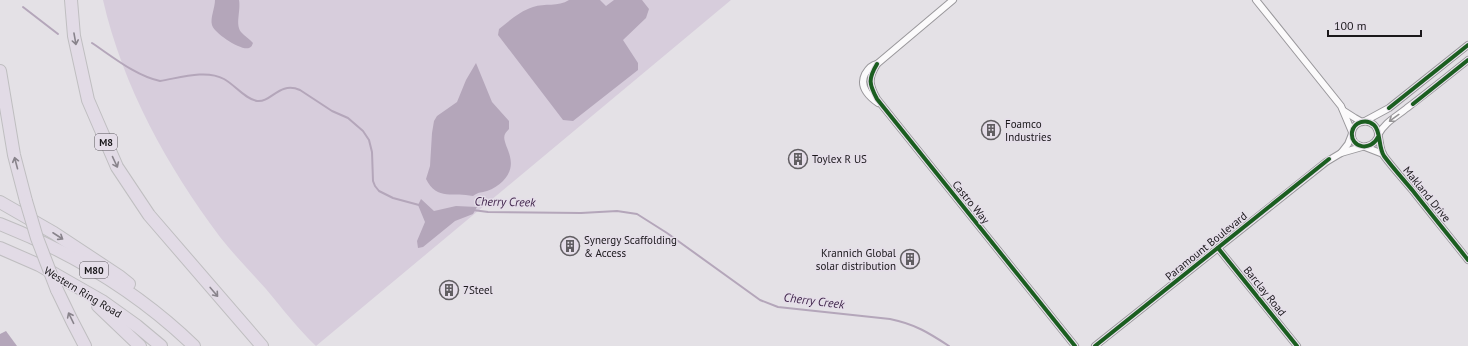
<svg xmlns="http://www.w3.org/2000/svg" width="1468" height="346" font-family="'PT Sans',sans-serif">
<rect width="100%" height="100%" fill="#e4e1e6"/>
<!-- green -->
<path fill="#d7cddc" d="M 103,0 L 731,0 L 316,346 C 298,329 282,308 266,289 C 251,272 234,255 220,237 C 167,166 123,87 103,0 Z"/>
<!-- water -->
<g fill="#b4a6ba">
<path d="M 215,0 L 239,0 C 241,11 235,24 241,32 C 244,36 250,39 253,43 C 252,45 252,47 249,48 C 241,51 214,33 212,25 C 210,18 215,8 215,0 Z"/>
<path d="M 569,0 L 600,0 L 606,6 L 614,0 L 642,0 L 649,9 L 646,18 L 623,40 L 638,63 L 638,70 L 573,121 L 563,120 L 498,35 L 499,29 C 509,21 520,11 533,7 C 545,3 558,7 569,0 Z"/>
<path d="M 476,63 L 492,102 L 509,121 L 509,129 C 508,130 506,132 505,134 C 500,144 522,161 503,181 C 499,185 493,189 487,191 C 481,193 480,191 473,196 C 454,192 437,201 426,179 L 430,166 L 432,133 L 434,121 L 437,116 L 457,102 L 466,80 Z"/>
<path d="M 421,199 L 434,211 L 456,206 L 477,207 L 473,214 L 455,221 L 423,247 L 418,248 L 417,241 L 425,222 L 418,205 Z"/>
<path d="M 6,331 L 17,346 L 0,346 L 0,334 Z"/>
</g>
<g fill="none" stroke-linecap="round" stroke-linejoin="round">
<!-- stream -->
<g stroke="#b4a6ba" stroke-width="2">
<path d="M 23,7 L 58,34"/>
<path d="M 92,43 C 113,57 136,76 160,81 C 179,78 206,69 224,79 C 235,85 245,99 257,101 C 271,103 279,81 300,90 L 332,111 L 348,118 L 363,131 L 369,140 L 372,152 L 373,181 L 375,186 L 379,191 L 393,198 L 419,205"/>
<path d="M 473,210 L 488,212 L 581,213 L 617,211 L 637,214 L 667,233 L 760,300 L 778,307 L 890,319 C 915,324 929,333 949,346"/>
</g>
<defs>
<g id="street">
<path d="M 1256,0 L 1341,106 L 1352,132"/>
<path d="M 877,64 C 868,79 869,84 877,99 L 1075,346"/>
<path d="M 878,103 C 868,96 859,86 865,74 C 868,69 871,65 877,64 L 953,0"/>
<path d="M 1344,111 L 1355,118 L 1362,122"/>
<path d="M 1365,121 L 1389,108 L 1468,45"/>
<path d="M 1378,135 C 1385,122 1396,117 1407,108 C 1428,92 1448,76 1468,60"/>
<path d="M 1378,137 C 1371,152 1350,148 1352,132 C 1354,122 1366,118 1374,125 C 1381,131 1378,147 1384,156 C 1393,168 1403,179 1413,191 C 1431,214 1450,237 1468,260"/>
<path d="M 1365,147 L 1383,154"/>
<path d="M 1341,153 L 1348,144 L 1352,134"/>
<path d="M 1218,248 L 1297,346"/>
<path d="M 1095,346 L 1326,162 L 1341,153 L 1362,147"/>
</g>
<g id="highway">
<path d="M 71,0 L 74,36 L 88,100 L 117,167 L 149,215 L 262,346"/>
<path d="M 0,71 L 14,155 L 26,201"/>
<path d="M 0,202 L 54,233 L 119,276 L 129,284"/>
<path d="M 0,224 C 71,252 139,293 194,346"/>
<path d="M 0,248 L 39,265 L 102,301 L 137,326 L 161,346"/>
<path d="M 57,290 L 72,321 L 85,346"/>
<path d="M 98,306 L 140,346"/>
</g>
</defs>
<!-- street casing -->
<use href="#street" stroke="#9a989c" stroke-width="8"/>
<!-- highway casing -->
<use href="#highway" stroke="#bfbec0" stroke-width="14"/>
<!-- street -->
<use href="#street" stroke="#fbfafb" stroke-width="6"/>
<!-- highway -->
<use href="#highway" stroke="#e2dbe6" stroke-width="12"/>
<defs>
<path id="highway-bridge" d="M 26,201 L 37,238 L 57,290"/>
</defs>
<!-- highway-bridge casing -->
<use href="#highway-bridge" stroke="#bfbec0" stroke-width="14" stroke-linecap="butt"/>
<!-- highway-bridge -->
<use href="#highway-bridge" stroke="#e2dbe6" stroke-width="12"/>
<defs>
<g id="cycleway">
<path d="M 877,64 C 868,79 869,84 877,99 L 1075,346"/>
<path d="M 1413,104 L 1468,60"/>
<path d="M 1389,108 L 1468,45"/>
<path d="M 1378,137 C 1371,152 1350,148 1352,132 C 1354,122 1366,118 1374,125 C 1381,131 1378,147 1384,156 C 1393,168 1403,179 1413,191 C 1431,214 1450,237 1468,260"/>
<path d="M 1218,248 L 1297,346"/>
<path d="M 1095,346 L 1329,159"/>
</g>
</defs>
<!-- cycleway casing -->
<use href="#cycleway" stroke="#e5dee9" stroke-width="6"/>
<!-- cycleway -->
<use href="#cycleway" stroke="#1b5e20" stroke-width="4"/>
</g>
<!-- one-way arrows -->
<defs><path id="oneway-shaft" d="M-6 0H5M1.5-3L5.5 0L1.5 3" fill="none" stroke-width="1.6" stroke-linecap="round" stroke-linejoin="round"/></defs>
<g stroke="#88838b">
<use href="#oneway-shaft" transform="translate(75 39) rotate(80)"/>
<use href="#oneway-shaft" transform="translate(115 162) rotate(65)"/>
<use href="#oneway-shaft" transform="translate(16 163) rotate(-105)"/>
<use href="#oneway-shaft" transform="translate(58 236) rotate(33)"/>
<use href="#oneway-shaft" transform="translate(214 292) rotate(50)"/>
<use href="#oneway-shaft" transform="translate(71 318) rotate(-116)"/>
</g>
<use stroke="#969496" href="#oneway-shaft" transform="translate(1394 118) rotate(144)"/>
<!-- icons -->
<defs>
<symbol id="building-ring" viewBox="-11 -11 22 22"><circle r="9.5" fill="#e5dee9" stroke="#615e62" stroke-width="1.5"/><path d="M-4-6H4V6H1V3H-1V6H-4ZM-2.5-4.3h1.7v1.8h-1.7ZM.8-4.3h1.7v1.8H.8ZM-2.5-1h1.7V.8h-1.7ZM.8-1h1.7V.8H.8Z" fill="#615e62"/></symbol>
</defs>
<g fill-rule="evenodd">
<use href="#building-ring" x="980" y="119" width="22" height="22"/>
<use href="#building-ring" x="787" y="148" width="22" height="22"/>
<use href="#building-ring" x="559" y="235" width="22" height="22"/>
<use href="#building-ring" x="899" y="248" width="22" height="22"/>
<use href="#building-ring" x="438" y="279" width="22" height="22"/>
</g>
<g text-anchor="middle" stroke-width="3" stroke-linejoin="round" paint-order="stroke">
<!-- shield labels -->
<g fill="#e5dee9" stroke="#575359" stroke-width="1">
<rect x="95" y="134" width="22" height="16" rx="3"/>
<rect x="80" y="262" width="28" height="16" rx="3"/>
</g>
<g font-size="10" font-weight="bold" fill="#1a181b">
<text x="106" y="146">M8</text>
<text x="94" y="274">M80</text>
</g>
<!-- poi labels -->
<g font-size="11" fill="#1a181b" stroke="#e5dee9" text-anchor="start">
<text x="1005" y="128">Foamco<tspan x="1005" dy="13">Industries</tspan></text>
<text x="812" y="163">Toylex R US</text>
<text x="584" y="244">Synergy Scaffolding<tspan x="584" dy="13">&amp; Access</tspan></text>
<text x="896" y="257" text-anchor="end">Krannich Global<tspan x="896" dy="13">solar distribution</tspan></text>
<text x="463" y="294">7Steel</text>
</g>
<!-- street labels -->
<g font-size="11" fill="#1a181b" stroke="#e5dee9">
<text transform="translate(1427 194) rotate(51)" y="4">Makland Drive</text>
<text transform="translate(971 202) rotate(51)" y="4">Castro Way</text>
<text transform="translate(1206 246) rotate(-39)" y="4">Paramount Boulevard</text>
<text transform="translate(1265 291) rotate(51)" y="4">Barclay Road</text>
<text transform="translate(83 292) rotate(31)" y="4">Western Ring Road</text>
</g>
<!-- water labels -->
<g font-size="12" font-style="italic" fill="#41264c" stroke="#e5dee9">
<text transform="translate(505 202) rotate(1)" y="4">Cherry Creek</text>
<text transform="translate(814 301) rotate(7)" y="4">Cherry Creek</text>
</g>
</g>
<!-- scale -->
<path d="M1328 30v6h93v-6" fill="none" stroke="#1a181b" stroke-width="2"/>
<text x="1334" y="30" font-size="12" fill="#1a181b" stroke="#e5dee9" stroke-width="3" paint-order="stroke">100 m</text>
</svg>
